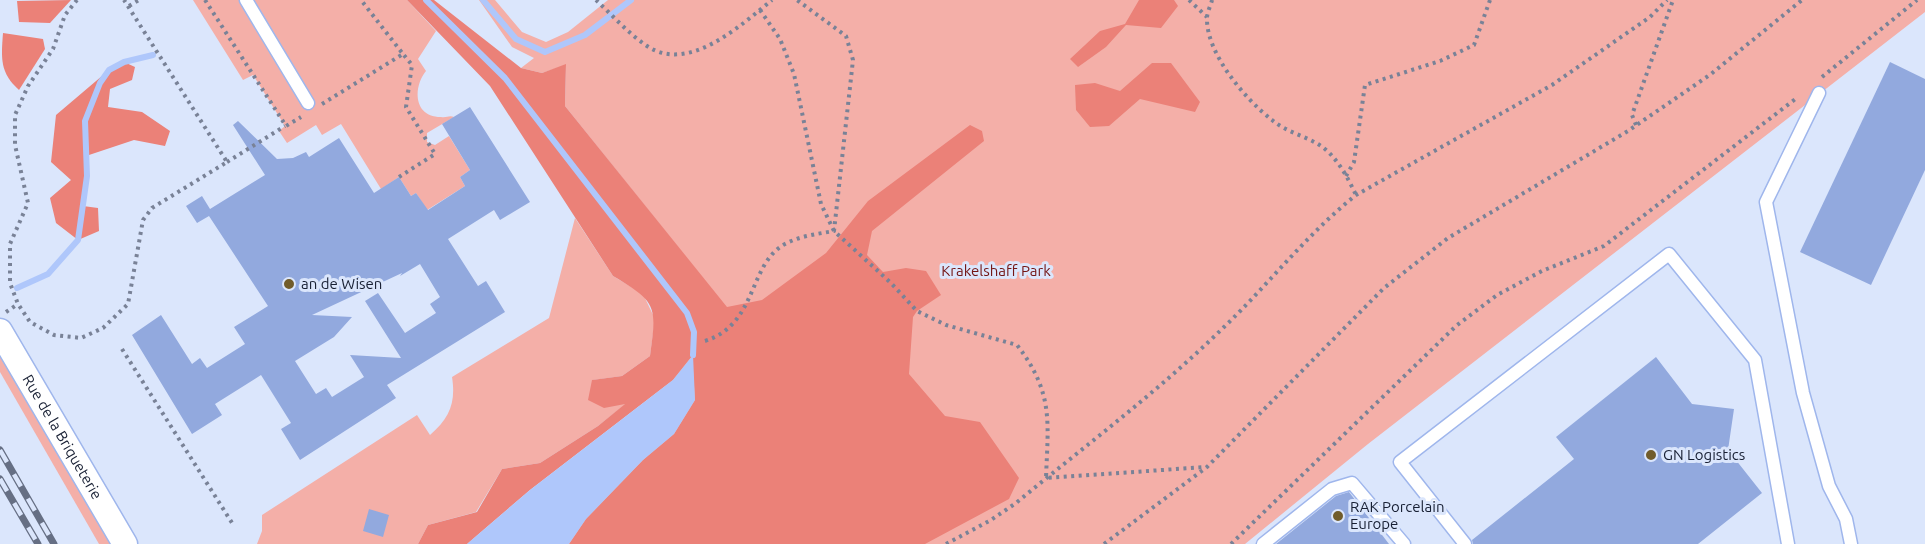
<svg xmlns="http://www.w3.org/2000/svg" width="1925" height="544" font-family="Ubuntu,sans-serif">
<rect width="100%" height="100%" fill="#dbe6fc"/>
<!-- green -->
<g fill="#f4afa8">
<path d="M 193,0 L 407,0 L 436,31 L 418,59 L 426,71 C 413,87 413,117 441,117 C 447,118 449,115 454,117 L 427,133 L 427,142 L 435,145 L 449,136 L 470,170 L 460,177 L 465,186 L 427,210 L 416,193 L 411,196 L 399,177 L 381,189 L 341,124 L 322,135 L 316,125 L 287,143 L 279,131 L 285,126 L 253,75 L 243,80 Z"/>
<path d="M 479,0 L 495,0 L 522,32 L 546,42 L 568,32 L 608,0 L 1925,0 L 1925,12 L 1368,444 L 1245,544 L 467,544 L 673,380 L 726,307 L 565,106 L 566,65 L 542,73 L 521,68 L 534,58 L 512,47 Z"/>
<path d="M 575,218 L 613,276 L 643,294 L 655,319 L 650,356 L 622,376 L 593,380 L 627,403 L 598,426 L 540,463 L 502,469 L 476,512 L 428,525 L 418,544 L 257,544 L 262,531 L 262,515 L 417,415 L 430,435 C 450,418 456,402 452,377 L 549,318 Z"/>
<path d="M 0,353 L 112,544 L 99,544 L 0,372 Z"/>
</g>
<!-- forest -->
<g fill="#eb8178">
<path d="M 71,0 L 50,23 L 19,22 L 17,1 Z"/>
<path d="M 407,0 L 434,0 L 521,68 L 542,73 L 566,64 L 565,106 L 727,307 L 762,300 L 826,253 L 868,201 L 970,125 L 982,131 L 984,141 L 872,231 L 867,255 L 883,272 L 906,268 L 926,271 L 941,295 L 917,311 L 913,317 L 909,374 L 945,416 L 980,422 L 1019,478 L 1009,499 L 925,544 L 569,544 L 586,519 L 643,460 L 674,434 L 695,400 L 692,356 L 673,380 L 530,490 L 467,544 L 418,544 L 428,525 L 477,512 L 502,469 L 540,463 L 598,426 L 625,404 L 604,408 L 588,400 L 592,380 L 622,376 L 650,356 C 657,306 657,302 613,276 L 490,86 Z"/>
<path d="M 1139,0 L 1174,0 L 1178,6 L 1161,28 L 1126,25 L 1106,47 L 1078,67 L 1070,59 L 1100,31 L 1125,24 Z"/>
<path d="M 3,33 L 43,39 L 45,49 L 19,90 C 0,73 1,59 3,33 Z"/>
<path d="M 124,62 L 135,67 L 132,80 L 110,89 L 108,107 L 142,112 L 170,131 L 165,146 L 134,140 L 86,156 L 87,176 L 83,206 L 98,208 L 99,231 L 78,240 L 56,223 L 50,198 L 71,180 L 51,162 L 56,115 L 109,70 Z"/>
<path d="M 1152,63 L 1171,63 L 1200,102 L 1195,112 L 1140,99 L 1109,126 L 1090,127 L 1076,110 L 1075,85 L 1095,83 L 1120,91 Z"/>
</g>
<!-- water -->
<path fill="#afc7fb" d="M 693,355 L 695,400 L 674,434 L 643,460 L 586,519 L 569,544 L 467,544 L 530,490 L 673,380 Z"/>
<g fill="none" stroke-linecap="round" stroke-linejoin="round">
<!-- stream -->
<g stroke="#afc7fb" stroke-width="6">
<path d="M 426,0 L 505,78 L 687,313 L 694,332 L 693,355"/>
<path d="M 483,0 L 516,39 L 545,52 L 585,35 L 631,0"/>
<path d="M 17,288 L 48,274 L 78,240 L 87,176 L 85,121 L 100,83 L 109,70 L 124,62 L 153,55"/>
</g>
</g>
<!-- building -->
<g fill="#92a9de" fill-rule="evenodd">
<path d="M 1890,62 L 1925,79 L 1925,170 L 1871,285 L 1800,252 Z"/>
<path d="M 470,107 L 530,202 L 500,220 L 494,210 L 448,239 L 478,286 L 486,281 L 505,312 L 387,385 L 396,398 L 300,460 L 281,429 L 291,423 L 261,375 L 215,404 L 222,415 L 192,434 L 132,335 L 161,315 L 192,364 L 200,358 L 207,368 L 245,344 L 234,327 L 268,306 L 209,216 L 197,223 L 186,206 L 202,196 L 210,209 L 265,175 L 233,125 L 238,121 L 277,159 L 293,158 L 306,152 L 309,157 L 339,138 L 374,193 L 399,177 L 411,196 L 416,193 L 428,210 L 465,186 L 460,177 L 470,170 L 442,124 ZM 420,264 L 440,297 L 430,304 L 436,313 L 405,333 L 378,293 L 365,301 L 401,358 L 350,355 L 364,377 L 332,397 L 326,388 L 316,394 L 295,361 L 334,337 L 352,317 L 312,315 L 402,273 L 400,276 Z"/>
<path d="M 1656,357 L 1692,404 L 1734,409 L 1728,450 L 1762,493 L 1698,544 L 1473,544 L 1472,540 L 1574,459 L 1556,437 Z"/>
<path d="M 1349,492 L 1389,544 L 1276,544 L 1336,496 Z"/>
<path d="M 369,509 L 389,515 L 383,537 L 363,531 Z"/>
</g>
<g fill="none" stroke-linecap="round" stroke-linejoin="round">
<defs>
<g id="lane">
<path d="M 246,0 L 308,103"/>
<path d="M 1819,93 L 1766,202 L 1803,393 L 1829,486 L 1846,519 L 1851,544"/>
<path d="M 1263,544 L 1332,489 L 1352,483 L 1404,544"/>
<path d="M 1465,544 L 1400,462 L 1669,254 L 1755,360 L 1788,544"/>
</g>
<g id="street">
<path id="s1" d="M 0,331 L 125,544"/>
</g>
</defs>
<!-- lane casing -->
<use href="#lane" stroke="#9fb6ec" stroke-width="15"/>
<!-- street casing -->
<use href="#street" stroke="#9fb6ec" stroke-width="27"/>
<!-- path -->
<g stroke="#798297" stroke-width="4" stroke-dasharray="3 4.5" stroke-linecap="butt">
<path d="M 77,0 L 65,15 L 53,49 L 28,86 L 15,115 L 15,145 L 28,203 L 10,244 L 10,283 L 18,304 L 30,322 L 54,335 L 81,338 L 103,328 L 128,304 L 143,220 L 152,208 L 227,162 L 124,0"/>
<path d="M 205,0 L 286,126 L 301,117"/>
<path d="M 596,0 C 612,15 629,34 647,46 C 689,74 741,25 772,0"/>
<path d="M 1189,0 L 1207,17"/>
<path d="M 1212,0 C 1211,5 1207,12 1207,18 C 1206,53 1245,99 1272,120 C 1286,132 1306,136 1321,146 C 1337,157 1348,178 1356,195"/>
<path d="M 129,6 L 139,0"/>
<path d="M 760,10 L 780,39 L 794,74 L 821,204 L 834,231 L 891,283 L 917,311 L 946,325 L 1017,345 C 1054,393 1048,422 1046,478 L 1206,467"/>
<path d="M 1822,77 L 1917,0"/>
<path d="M 322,104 L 403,54 L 361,0"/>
<path d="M 1636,125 L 1632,115 L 1673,0"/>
<path d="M 227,162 L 285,126"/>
<path d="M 1346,176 L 1354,162 L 1365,85 L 1440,61 L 1474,45 L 1490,0"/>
<path d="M 399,177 L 435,154 L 406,107 L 412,65 L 403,54"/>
<path d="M 6,312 L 18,304"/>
<path d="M 705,341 C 758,324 748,264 785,244 C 800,236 817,234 834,231 L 853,60 L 846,36 L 797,0"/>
<path d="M 122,349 L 234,526"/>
<path d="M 946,544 L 991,520 L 1016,503 C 1086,445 1159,391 1224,327 C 1269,284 1307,234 1356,195 L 1552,85 L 1650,17 L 1667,0"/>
<path d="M 1104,544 L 1207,467 L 1384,288 L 1448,238 L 1628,131 L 1711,74 L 1802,0"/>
<path d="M 1231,544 L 1456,326 L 1497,295 L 1542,271 L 1604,246 L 1798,97"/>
</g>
<!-- lane -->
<use href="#lane" stroke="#fff" stroke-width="12"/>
<!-- street -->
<use href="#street" stroke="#fff" stroke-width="24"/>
<defs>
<g id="rail">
<path d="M 0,450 L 54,544"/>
<path d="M 0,479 L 38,544"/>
</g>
</defs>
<!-- rail casing -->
<use href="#rail" stroke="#666f84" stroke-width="7"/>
<!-- rail -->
<use href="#rail" stroke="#dbe6fc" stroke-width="4.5" stroke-dasharray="14" stroke-linecap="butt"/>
</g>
<!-- markers -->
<g fill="#715c2b" stroke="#dbe6fc" stroke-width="2">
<circle cx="289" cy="284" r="6"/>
<circle cx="1651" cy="455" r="6"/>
<circle cx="1338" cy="516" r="6"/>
</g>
<g text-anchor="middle" stroke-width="6" stroke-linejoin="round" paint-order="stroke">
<!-- park labels -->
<g font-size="15" fill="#731515" stroke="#dbe6fc">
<text x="996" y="276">Krakelshaff Park</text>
</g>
<!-- poi labels -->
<g font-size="15" fill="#171f33" stroke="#dbe6fc" text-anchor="start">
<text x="301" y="289">an de Wisen</text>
<text x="1663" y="460">GN Logistics</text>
<text x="1350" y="512">RAK Porcelain<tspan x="1350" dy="17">Europe</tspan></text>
</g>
<!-- street labels -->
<g font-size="15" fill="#171f33" stroke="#dbe6fc">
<text dy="5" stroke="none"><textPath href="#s1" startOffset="123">Rue de la Briqueterie</textPath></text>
</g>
</g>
</svg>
